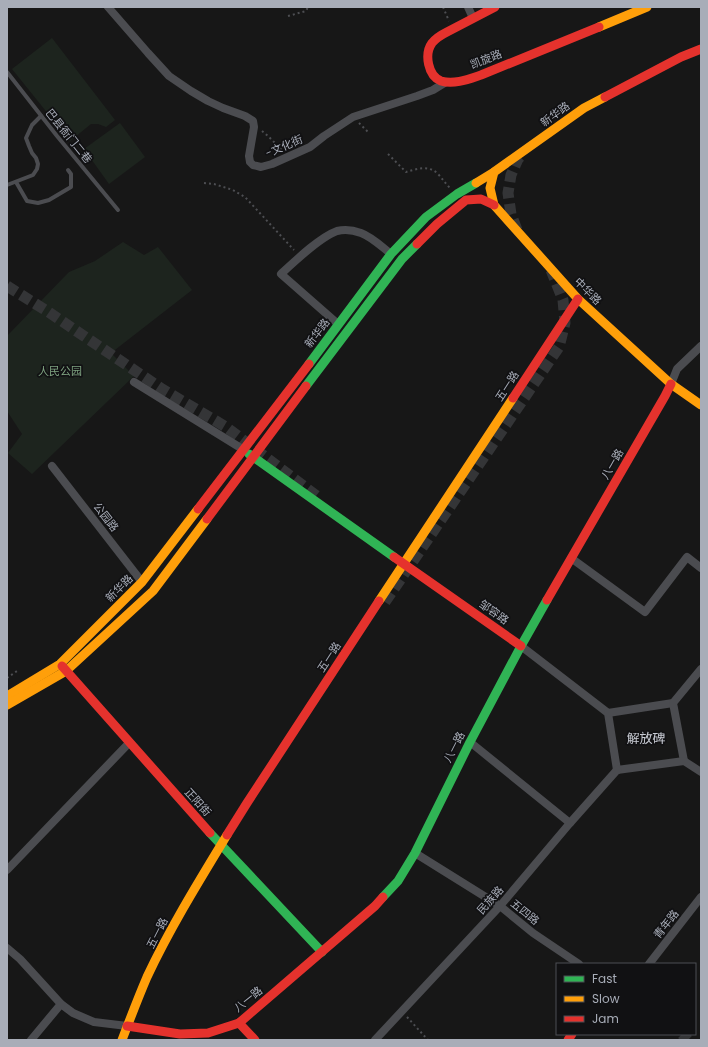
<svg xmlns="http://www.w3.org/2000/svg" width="708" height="1047" font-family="Poppins,'Noto Sans SC',sans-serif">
<rect width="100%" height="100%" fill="#171717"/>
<!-- green -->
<g fill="#1d241e">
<path d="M 52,38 L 115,120 L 106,127 L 98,124 L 91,124 L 70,141 L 12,69 Z"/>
<path d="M 120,123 L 145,157 L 109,184 L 84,149 Z"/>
<path d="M 123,242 L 144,255 L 158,247 L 192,290 L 111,353 L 134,376 L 32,474 L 8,453 L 22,434 L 7,411 L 7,336 L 69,272 L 95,261 Z"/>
</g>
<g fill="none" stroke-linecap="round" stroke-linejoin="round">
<!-- secondary-tunnel -->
<g stroke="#343537" stroke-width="11" stroke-dasharray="11 5.5" stroke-linecap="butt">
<path d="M 517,230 L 511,214 L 508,193 L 511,175 L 518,159 L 524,153"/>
<path d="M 7,286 L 47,311 L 162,389 L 226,427 L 318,497"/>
<path d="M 385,602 L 559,347 L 565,323 L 563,300 L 551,270"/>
<path d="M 682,1034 L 688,1040"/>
</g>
<!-- path -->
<g stroke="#4d4e52" stroke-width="2" stroke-dasharray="2 3" stroke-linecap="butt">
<path d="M 443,7 L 449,21"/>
<path d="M 288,16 L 306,11 L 308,7"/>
<path d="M 359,123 L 369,133"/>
<path d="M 262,131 L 268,136 L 281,149 L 284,148"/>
<path d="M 388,154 L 406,172 C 416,169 428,165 437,173 C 442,178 445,183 450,188"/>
<path d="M 204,183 L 214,184 L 233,190 L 245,197 L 294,250"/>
<path d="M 7,678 L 17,671"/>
<path d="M 407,1017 L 428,1040"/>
</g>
<!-- lane -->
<g stroke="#4b4c50" stroke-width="4">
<path d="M 7,72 L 57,136 L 118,210"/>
<path d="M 16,182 L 27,201 L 38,203 L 49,200 L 71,187 L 71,174 L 68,170"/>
<path d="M 7,185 L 33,175 L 37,169 L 38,164 L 36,158 L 32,153 L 29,146 L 26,138 L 32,125 L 41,116"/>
</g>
<!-- street -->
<g stroke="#4b4c50" stroke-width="8">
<path d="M 108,7 L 148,53 L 169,76 L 191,91 L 208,101 L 223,108 L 245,116 L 253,121 L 254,127 L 249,156 L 250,162 L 253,165 L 261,167 L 272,164 L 310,147 L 324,136 L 353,117 L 417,96 L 433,90 L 446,82"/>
<path d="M 468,7 L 473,18"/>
<path d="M 338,324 L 281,274 C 295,261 320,237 337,231 C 345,229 353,230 361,233 C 372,237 382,247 391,254"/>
<path d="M 134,382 L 244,450"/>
<path d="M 671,384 L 677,369 L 701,346"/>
<path d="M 52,466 L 142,582"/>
<path d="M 571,558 L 645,612 L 687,557 L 701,568"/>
<path d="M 521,646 L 608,713 L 617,770"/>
<path d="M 608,713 L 673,703"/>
<path d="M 470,742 L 570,823"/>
<path d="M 684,761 L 673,703 L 701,669"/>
<path d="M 617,770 L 684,761 L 701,772"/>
<path d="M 415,853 L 500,906 L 533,933 L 579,964"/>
<path d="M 7,870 L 129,743"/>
<path d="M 7,948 L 20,959 L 61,1004 L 73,1013 L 94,1022 L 127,1026"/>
<path d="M 649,964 L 701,897"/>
<path d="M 31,1040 L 61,1004"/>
<path d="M 375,1040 L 500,906 L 570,823 L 617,770"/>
</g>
<!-- fast -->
<g stroke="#30b455" stroke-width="9">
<path d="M 309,364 L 391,254 L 426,217 L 457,194 L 476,183"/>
<path d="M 306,386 L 402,259 L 417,244"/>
<path d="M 249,454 L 394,557"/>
<path d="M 210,833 L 322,952"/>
<path d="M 383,897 L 398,881 L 415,853 L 470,742 L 521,646 L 547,600"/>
</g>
<!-- slow -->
<g stroke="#ff9f0a" stroke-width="9">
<path d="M 599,27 L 647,7"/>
<path d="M 494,172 L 490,188 L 494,205 L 578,299 L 671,384 L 701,405"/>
<path d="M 476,183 L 494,172 L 584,108 L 605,97"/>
<path d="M 379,601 L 513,398"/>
<path d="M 7,696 L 60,664 L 142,582 L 198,509"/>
<path d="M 7,705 L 66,671 L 153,591 L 207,519"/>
<path d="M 122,1040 C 130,1019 138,998 147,977 C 170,928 199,881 227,835"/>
</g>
<!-- jam -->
<g stroke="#e5322d" stroke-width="9">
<path d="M 495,7 L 447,32 C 441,35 436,38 432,43 C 424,54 428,76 441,81 C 454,85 469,79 481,75 L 599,27"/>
<path d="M 605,97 L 681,57 L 701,49"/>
<path d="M 417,244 L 437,224 L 466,200 L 481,199 L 494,205"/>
<path d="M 513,398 L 578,299"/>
<path d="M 198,509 L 309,364"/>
<path d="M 207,519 L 306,386"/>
<path d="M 394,557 L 521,646"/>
<path d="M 547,600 L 665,396 L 671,384"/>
<path d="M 62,666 L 210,833"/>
<path d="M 227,835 L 247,803 L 379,601"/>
<path d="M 239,1023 L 255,1040"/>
<path d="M 127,1026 L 180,1034 L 208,1033 L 239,1023 L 375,906 L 383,897"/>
<path d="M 568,1040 L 572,1034"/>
</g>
</g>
<g text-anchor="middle" stroke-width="3.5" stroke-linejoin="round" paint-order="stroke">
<!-- street labels -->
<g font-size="11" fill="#a8adb8" stroke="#111113">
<text transform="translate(486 59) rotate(-21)" y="4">凯旋路</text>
<text transform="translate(555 114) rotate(-36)" y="4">新华路</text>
<text transform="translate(69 136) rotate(51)" y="4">巴县衙门二巷</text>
<text transform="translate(284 146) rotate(-23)" y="4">-文化街</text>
<text transform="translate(588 291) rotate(45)" y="4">中华路</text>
<text transform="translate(317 333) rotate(-53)" y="4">新华路</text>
<text transform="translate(507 386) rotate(-57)" y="4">五一路</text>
<text transform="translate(612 464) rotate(-60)" y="4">八一路</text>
<text transform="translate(106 517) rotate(52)" y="4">公园路</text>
<text transform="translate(119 588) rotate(-45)" y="4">新华路</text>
<text transform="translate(494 612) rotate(35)" y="4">邹容路</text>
<text transform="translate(329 657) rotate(-57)" y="4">五一路</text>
<text transform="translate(454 747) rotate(-63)" y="4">八一路</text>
<text transform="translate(198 802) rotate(48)" y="4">正阳街</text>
<text transform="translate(490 900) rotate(-48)" y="4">民族路</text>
<text transform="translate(525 912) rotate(39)" y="4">五四路</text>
<text transform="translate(666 924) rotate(-52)" y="4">青年路</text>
<text transform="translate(157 933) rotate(-63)" y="4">五一路</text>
<text transform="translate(248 999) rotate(-39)" y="4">八一路</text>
</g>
<!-- park labels -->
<g font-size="11" fill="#7fa381" stroke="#111113">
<text x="60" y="375">人民公园</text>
</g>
<!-- quarter labels -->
<g font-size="13" fill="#c9ccd4" stroke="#111113">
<text x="646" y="743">解放碑</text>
</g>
</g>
<!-- border -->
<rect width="708" height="1047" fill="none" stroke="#a8adb8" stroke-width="16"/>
<!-- legend -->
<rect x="556" y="963" width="140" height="72" fill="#111113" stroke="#4d4f55"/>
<rect x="564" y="976" width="20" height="6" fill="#30b455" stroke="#4d4f55"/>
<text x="592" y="983" font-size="12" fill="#a8adb8">Fast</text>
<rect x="564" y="996" width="20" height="6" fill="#ff9f0a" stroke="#4d4f55"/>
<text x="592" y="1003" font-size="12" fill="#a8adb8">Slow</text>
<rect x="564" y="1016" width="20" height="6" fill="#e5322d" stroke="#4d4f55"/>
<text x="592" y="1023" font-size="12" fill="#a8adb8">Jam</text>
</svg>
